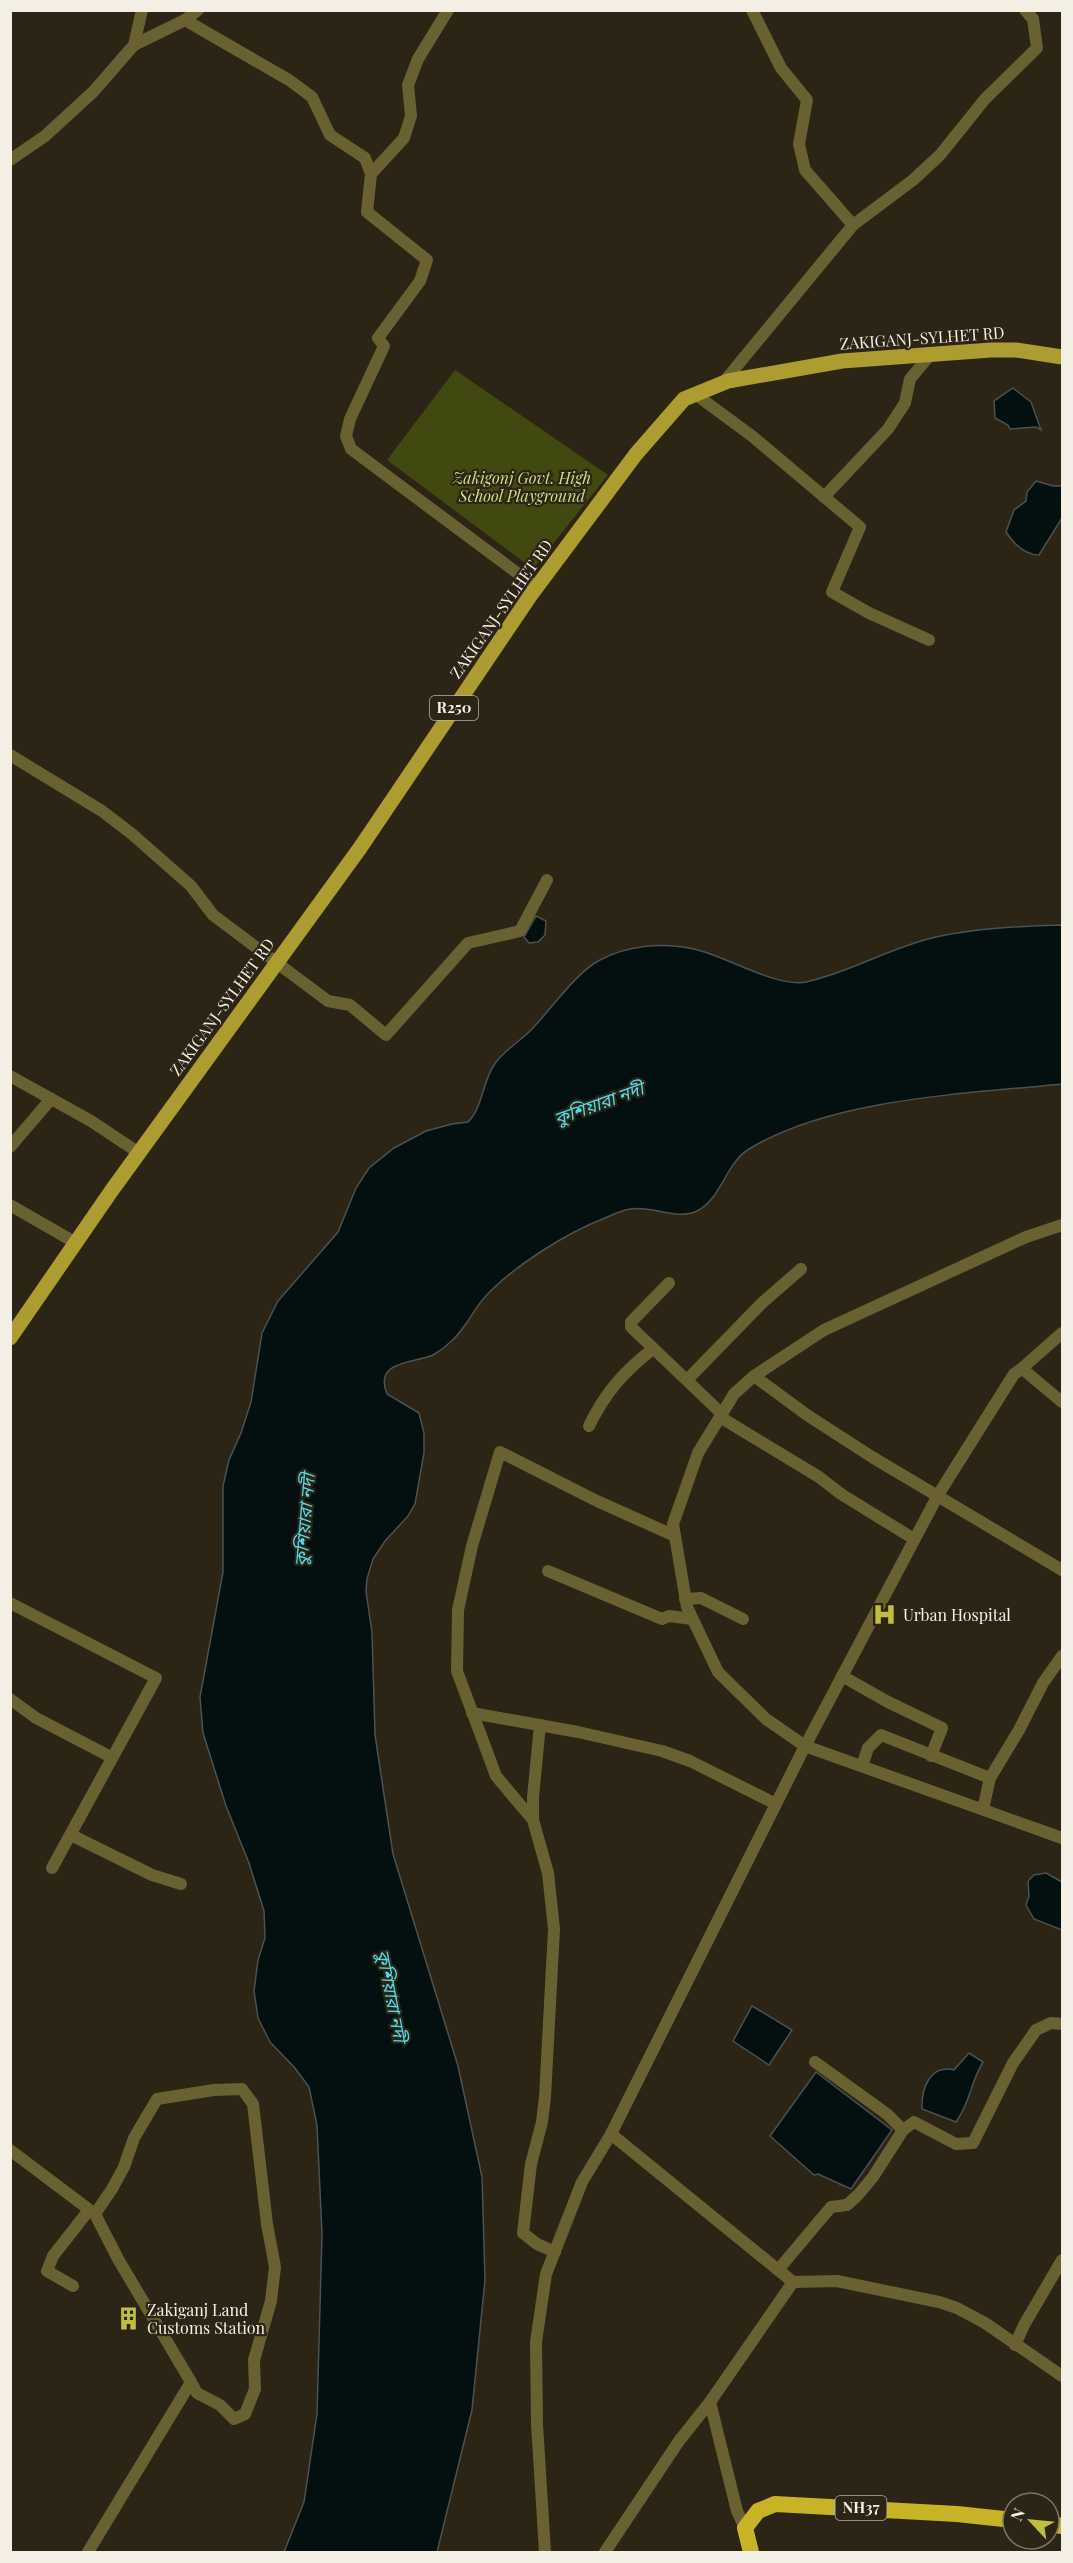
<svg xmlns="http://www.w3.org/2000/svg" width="1073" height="2563" font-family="'Playfair Display','Noto Sans Bengali',serif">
<rect width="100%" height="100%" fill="#2c2414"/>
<!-- green -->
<path fill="#414910" d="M 455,370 L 608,475 L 533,569 L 387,460 Z"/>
<!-- water -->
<g fill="#040f10" stroke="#4c5250" stroke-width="1.5">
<path d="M 1013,388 L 1031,402 L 1041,430 L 1036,427 L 1010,429 L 1008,425 L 995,418 L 994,401 Z"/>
<path d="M 1036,481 L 1053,486 L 1062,486 L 1062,518 L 1039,555 C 1024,555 1014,544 1006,532 L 1014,510 L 1026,501 L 1027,492 Z"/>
<path d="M 536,916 L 546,921 L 545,935 L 538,942 L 529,943 L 524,937 Z"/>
<path d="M 1062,925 L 1062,1084 C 966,1094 833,1098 749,1149 C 725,1164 722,1198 697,1211 C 676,1221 652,1205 630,1209 C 622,1210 612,1215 605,1218 C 566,1233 512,1267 484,1298 C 472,1312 463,1333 448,1344 C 444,1348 438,1352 433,1355 C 415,1363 373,1360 387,1394 L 419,1413 L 424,1433 L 424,1453 L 415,1504 L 408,1516 L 385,1541 L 373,1559 L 367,1579 L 366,1591 L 372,1633 L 375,1735 L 393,1854 L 458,2066 L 482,2177 L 485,2280 L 472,2410 L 437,2552 L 284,2552 L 304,2502 L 317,2414 L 322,2234 L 317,2125 L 309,2087 L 295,2068 L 270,2042 L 258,2018 L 254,1991 L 258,1960 L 265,1938 L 264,1911 L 249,1863 L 226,1806 L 203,1733 L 200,1697 L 223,1572 L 223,1486 L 229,1460 L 241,1433 L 251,1402 L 262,1333 L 278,1301 L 338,1232 L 356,1188 L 369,1168 L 394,1148 L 426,1131 L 452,1124 L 468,1122 C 483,1107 482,1083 494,1065 C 503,1051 518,1043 530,1031 C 550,1011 576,972 600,960 C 628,945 664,942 694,949 C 726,956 777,988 806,982 C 851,972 891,947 936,937 C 977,928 1021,926 1062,925 Z"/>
<path d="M 1046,1873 L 1062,1882 L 1062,1930 L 1034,1919 L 1026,1905 L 1029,1896 L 1028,1881 L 1034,1875 Z"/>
<path d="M 752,2006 L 792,2030 L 769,2065 L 733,2041 Z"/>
<path d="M 969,2053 L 983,2062 C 970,2083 971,2101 956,2122 L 922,2109 C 921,2089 930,2064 954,2070 Z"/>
<path d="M 816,2072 L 892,2130 L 851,2189 L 818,2174 L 814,2175 L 770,2136 Z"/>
</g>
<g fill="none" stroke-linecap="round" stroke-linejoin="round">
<!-- minor -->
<g stroke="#696132" stroke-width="12">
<path d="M 185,20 L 289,80 L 312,97 L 330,135 L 365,158 L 371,174 L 367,212 L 427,260 L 420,281 L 378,338 L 384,346 L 350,419 L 346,436 L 351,449 L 536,587"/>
<path d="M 134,45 L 185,20 L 198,10"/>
<path d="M 10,160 L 45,136 L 93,92 L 134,45 L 142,10"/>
<path d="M 371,174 L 404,138 L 411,116 L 408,85 L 418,59 L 448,10"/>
<path d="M 853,225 L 913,180 L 940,155 L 985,99 L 1037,48 L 1033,19 L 1025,10"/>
<path d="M 723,383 L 853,225 L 805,170 L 799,144 L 807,100 L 781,68 L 752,10"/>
<path d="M 695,394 L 752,436 L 860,527 L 832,592 L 869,613 L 929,640"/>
<path d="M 824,497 L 888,429 L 905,403 L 910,379 L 930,355"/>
<path d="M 10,755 L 102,811 L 132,834 L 191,886 L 213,915 L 328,1001 L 350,1005 L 386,1035 L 468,943 L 520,931 L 547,880"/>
<path d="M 10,1076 L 91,1121 L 139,1153"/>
<path d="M 10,1147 L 51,1099"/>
<path d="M 10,1205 L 76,1243"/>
<path d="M 1062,1225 L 1026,1237 L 824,1330 L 754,1376 L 734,1394 L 698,1453 L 673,1524 L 687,1607 L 718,1672 L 766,1719 L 805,1746 L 1062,1838"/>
<path d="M 669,1283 L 631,1322 L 631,1327 L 722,1414"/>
<path d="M 1020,1370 L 1062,1333"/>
<path d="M 754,1376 L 807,1415 L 872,1457 L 1062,1570"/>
<path d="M 687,1380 L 762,1303 L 801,1269"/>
<path d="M 720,1417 L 819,1477 L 841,1494 L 914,1539"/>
<path d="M 589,1426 C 605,1393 624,1371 653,1349"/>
<path d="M 548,1571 L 662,1619 L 669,1616 L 692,1619"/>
<path d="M 685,1599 L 701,1598 L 743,1619"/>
<path d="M 10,1603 L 156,1678 L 52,1868"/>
<path d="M 842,1676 L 888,1702 L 942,1728 L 931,1756"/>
<path d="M 10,1699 L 36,1718 L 111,1757"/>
<path d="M 472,1713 L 578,1732 L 662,1751 L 690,1761 L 776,1804"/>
<path d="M 862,1766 L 868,1748 L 881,1735 L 990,1778 L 983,1809"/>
<path d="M 990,1778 L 1019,1730 L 1043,1683 L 1062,1656"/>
<path d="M 533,1820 L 533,1797 L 540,1725"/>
<path d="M 71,1835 L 152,1875 L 181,1884"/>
<path d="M 815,2062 L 887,2114 L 903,2130"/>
<path d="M 611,2134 L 793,2282"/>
<path d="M 10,2150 L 95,2214 L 118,2259 L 191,2382 L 88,2552"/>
<path d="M 95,2214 L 112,2189 L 124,2167 L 134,2138 L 157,2099 L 214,2090 L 242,2089 L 253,2104 L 267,2224 L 275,2267 L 271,2301 L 254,2360 L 255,2389 L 245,2414 L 234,2419 L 220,2405 L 197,2393 L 191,2382"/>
<path d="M 555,2252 L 537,2244 L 523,2233 L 531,2164 L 542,2122 L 545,2097 L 554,1929 L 548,1873 L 533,1820 L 496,1776 L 457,1671 L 458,1610 L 472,1546 L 500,1452 L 597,1501 L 675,1536"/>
<path d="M 778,2270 L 831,2207 L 847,2205 L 858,2195 L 873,2177 L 903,2130 L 914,2122 L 956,2144 L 973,2143 L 1013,2063 L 1036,2030 L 1051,2023 L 1062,2024"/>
<path d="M 73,2286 L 47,2271 L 53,2256 L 89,2210"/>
<path d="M 1015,2345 L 1024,2325 L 1062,2260"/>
<path d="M 710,2402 L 737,2511 L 745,2528"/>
<path d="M 545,2552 L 537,2424 L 536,2342 L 546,2274 L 582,2182 L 611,2134 L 803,1750 L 938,1495 L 1014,1374 L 1020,1370 L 1025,1371 L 1062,1402"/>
<path d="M 605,2552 L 679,2441 L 710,2402 L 793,2282 L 837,2281 L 939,2302 L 957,2308 L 985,2323 L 1062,2376"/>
</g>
<!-- major -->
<path stroke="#ad9c2f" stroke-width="15" d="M 10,1338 L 112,1190 L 360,848 L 530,596 L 636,454 L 684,399 L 728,381 L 842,361 L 991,350 L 1016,350 L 1062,357"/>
<!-- highway -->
<g stroke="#c8b327" stroke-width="16">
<path d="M 1049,2524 L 1062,2526"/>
<path d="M 751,2552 L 745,2528 L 758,2511 L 775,2504 L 957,2514 L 1013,2520"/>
</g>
</g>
<!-- icons -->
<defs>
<symbol id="hospital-bare" viewBox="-9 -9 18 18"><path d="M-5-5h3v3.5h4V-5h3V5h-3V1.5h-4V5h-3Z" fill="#bfbe41" stroke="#2c2414" stroke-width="2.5" paint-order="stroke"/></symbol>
<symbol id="building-bare" viewBox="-9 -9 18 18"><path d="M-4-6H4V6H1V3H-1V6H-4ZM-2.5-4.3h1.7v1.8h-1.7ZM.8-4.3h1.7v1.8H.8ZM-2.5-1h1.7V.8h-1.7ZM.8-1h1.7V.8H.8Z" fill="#bfbe41" stroke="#2c2414" stroke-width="2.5" paint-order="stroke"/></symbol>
</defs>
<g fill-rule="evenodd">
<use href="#hospital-bare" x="868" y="1598" width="33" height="33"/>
<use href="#building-bare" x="112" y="2302" width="33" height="33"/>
</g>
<g text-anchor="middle" stroke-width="4.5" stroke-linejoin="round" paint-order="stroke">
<!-- shield labels -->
<g fill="#2c2414" stroke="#b8b2a6" stroke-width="1.5">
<rect x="430" y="696" width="48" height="24" rx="4.5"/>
<rect x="835.5" y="2496" width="51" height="24" rx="4.5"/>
</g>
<g font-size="15" font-weight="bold" fill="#f4efe5">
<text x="454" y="713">R250</text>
<text x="861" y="2513">NH37</text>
</g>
<!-- street labels -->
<g font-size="16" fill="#f4efe5" stroke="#2c2414">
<text transform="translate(922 338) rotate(-4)" y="6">ZAKIGANJ-SYLHET RD</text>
<text transform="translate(501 609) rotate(-55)" y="6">ZAKIGANJ-SYLHET RD</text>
<text transform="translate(222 1007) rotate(-54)" y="6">ZAKIGANJ-SYLHET RD</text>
</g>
<!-- park labels -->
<g font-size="16" font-style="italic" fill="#cfdf83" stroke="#2c2414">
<text x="522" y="484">Zakigonj Govt. High<tspan x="522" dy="18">School Playground</tspan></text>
</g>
<!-- poi labels -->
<g font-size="16" fill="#f4efe5" stroke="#2c2414" text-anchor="start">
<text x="903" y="1621">Urban Hospital</text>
<text x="147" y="2316">Zakiganj Land<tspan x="147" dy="18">Customs Station</tspan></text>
</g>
<!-- water labels -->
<g font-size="18" font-style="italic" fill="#51daec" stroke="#2c2414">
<text transform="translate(599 1104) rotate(-20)" y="6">কুশিয়ারা নদী</text>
<text transform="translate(305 1520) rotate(-85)" y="6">কুশিয়ারা নদী</text>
<text transform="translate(391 1996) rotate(79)" y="6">কুশিয়ারা নদী</text>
</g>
</g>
<!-- border -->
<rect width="1073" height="2563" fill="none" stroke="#f4efe5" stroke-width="24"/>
<!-- north arrow -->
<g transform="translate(1031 2521) rotate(296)"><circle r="28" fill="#2c2414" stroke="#7c7568" stroke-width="1.5"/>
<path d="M0-4.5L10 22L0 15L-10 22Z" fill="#bfbe41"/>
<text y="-9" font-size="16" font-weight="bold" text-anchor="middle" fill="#f4efe5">N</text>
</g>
</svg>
